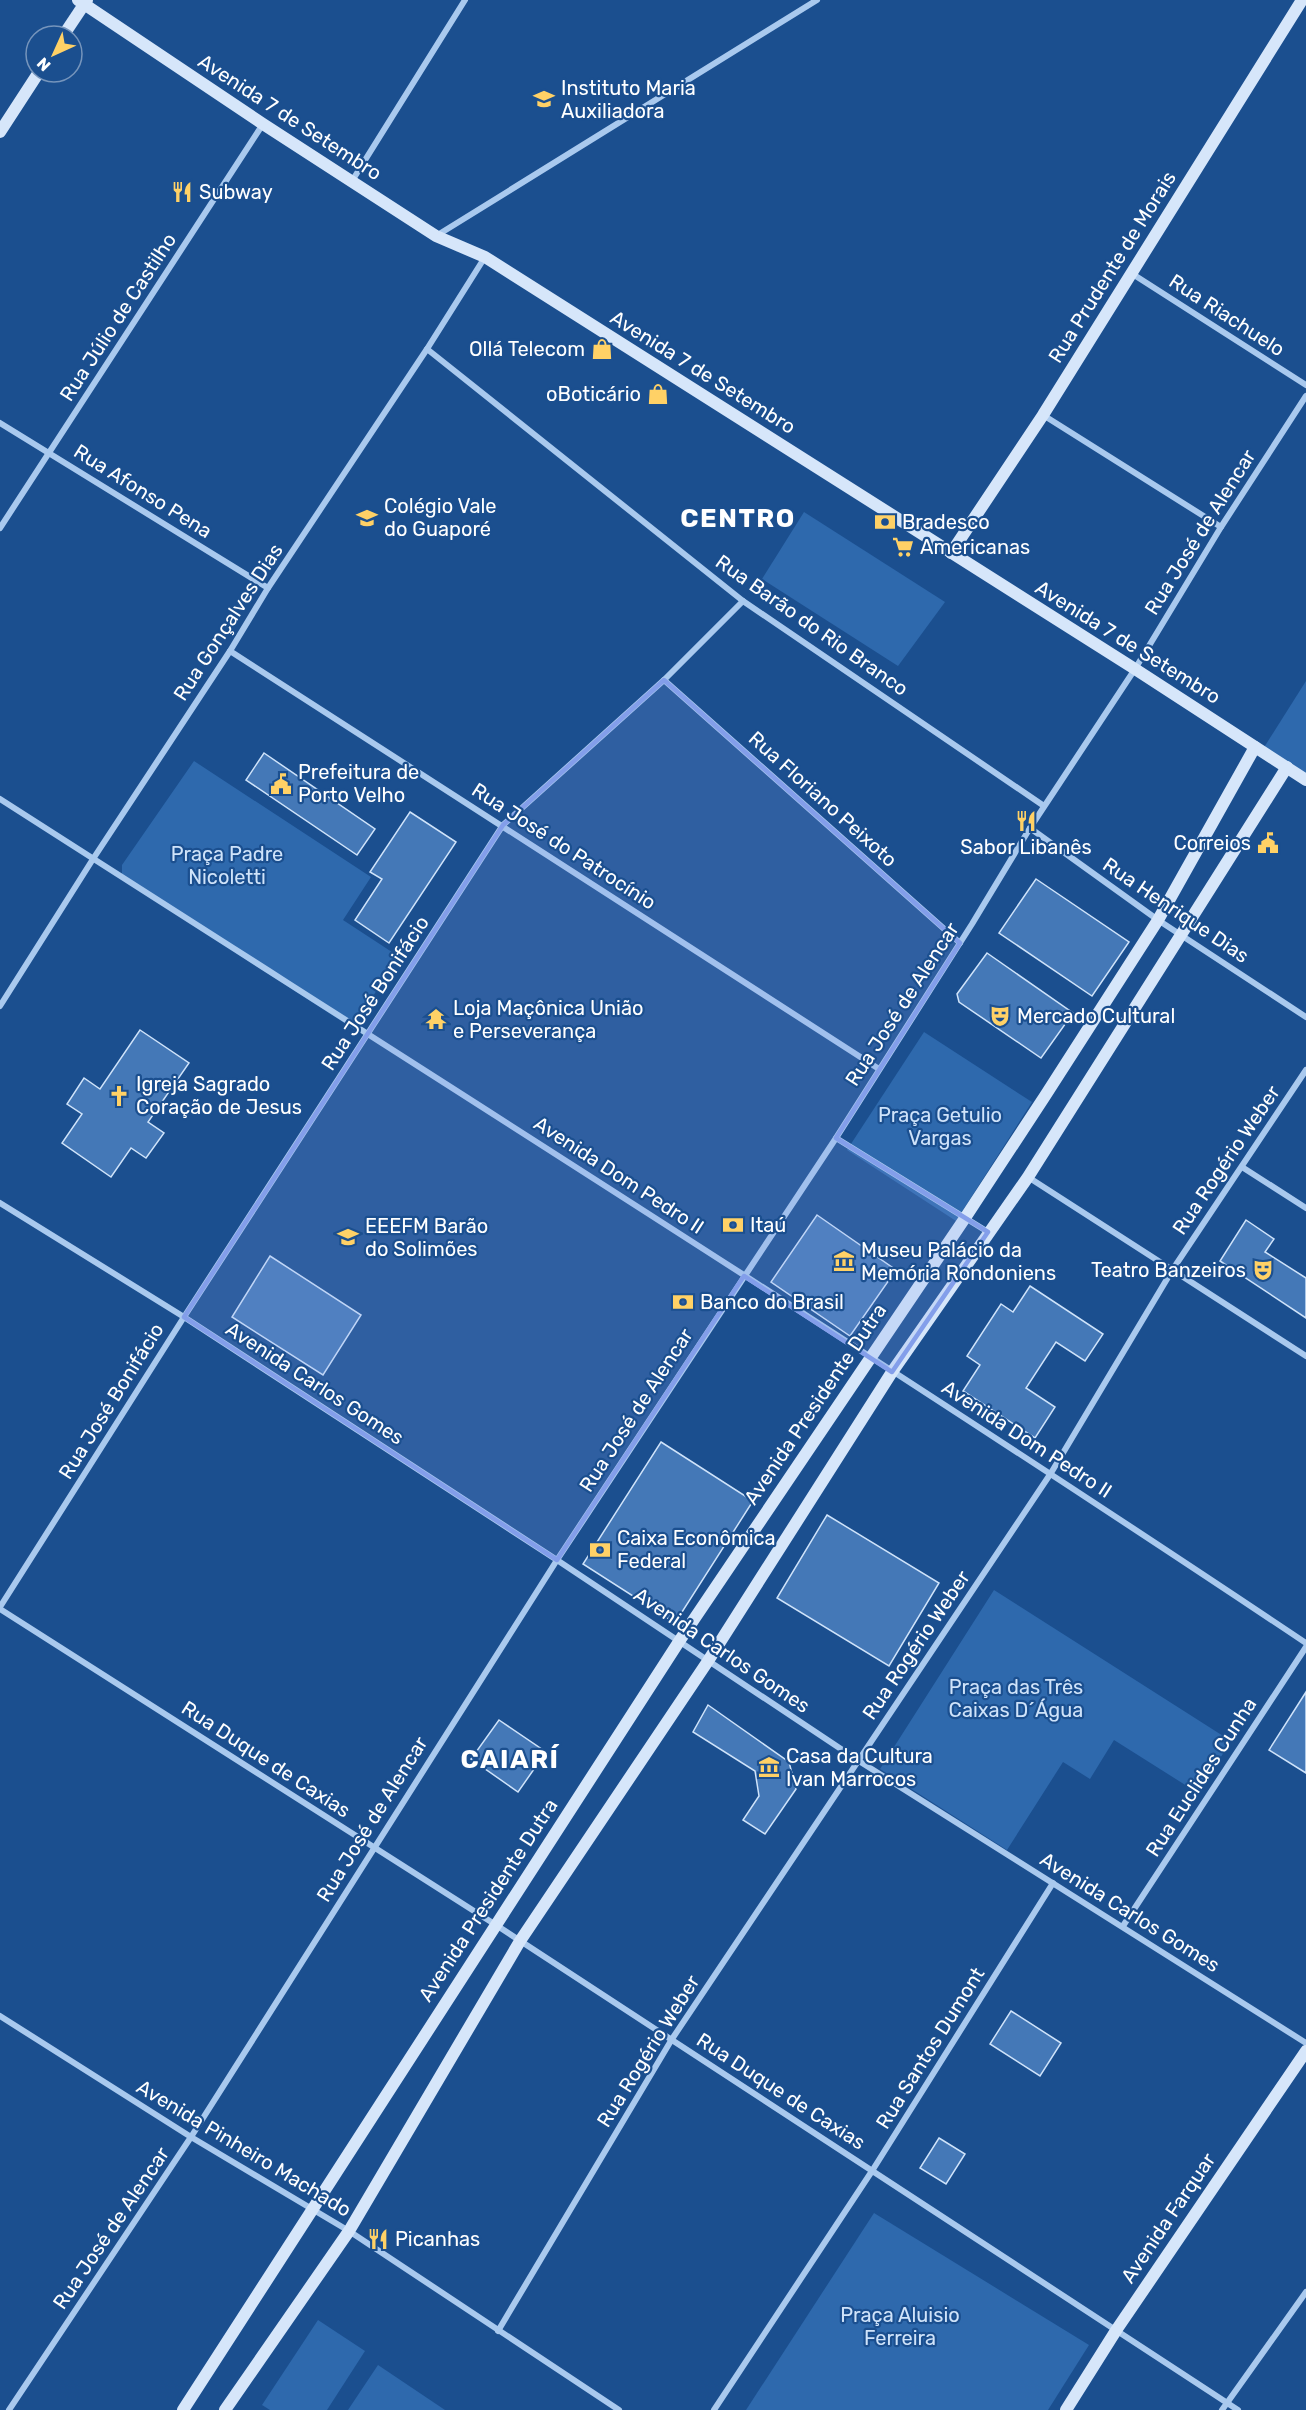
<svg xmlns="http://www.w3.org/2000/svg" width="1306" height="2410" font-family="Rubik,sans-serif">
<rect width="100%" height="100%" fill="#1b4f8f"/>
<!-- green -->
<g fill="#2e69ad">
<path d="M 804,512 L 945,602 L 898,666 L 762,579 Z"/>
<path d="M 1306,681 L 1306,776 L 1263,749 Z"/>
<path d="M 194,761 L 371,877 L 343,920 L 398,956 L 357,1022 L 349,1026 L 122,879 L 122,865 Z"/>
<path d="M 924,1032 L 1032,1102 L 956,1221 L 847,1150 Z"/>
<path d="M 994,1590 L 1231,1741 L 1198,1793 L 1114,1740 L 1090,1779 L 1063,1762 L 1007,1850 L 880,1769 Z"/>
<path d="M 874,2213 L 1089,2345 L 1048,2410 L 746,2410 Z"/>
<path d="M 318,2320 L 365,2351 L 327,2410 L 270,2410 L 262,2405 Z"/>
<path d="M 378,2365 L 445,2410 L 348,2410 Z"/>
</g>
<!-- building -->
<g fill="#4478b7" stroke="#cfe3fa" stroke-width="1.5">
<path d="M 264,753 L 375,829 L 357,855 L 246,780 Z"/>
<path d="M 410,812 L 456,842 L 389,943 L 355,920 L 382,879 L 370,872 Z"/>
<path d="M 1036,879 L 1129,942 L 1092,996 L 999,933 Z"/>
<path d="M 987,953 L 1073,1013 L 1041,1058 L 959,1002 L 957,994 Z"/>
<path d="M 140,1030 L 189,1063 L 148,1122 L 164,1133 L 146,1158 L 131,1148 L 111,1177 L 62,1143 L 82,1114 L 67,1104 L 84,1078 L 100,1089 Z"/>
<path d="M 817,1215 L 896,1270 L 850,1336 L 771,1282 Z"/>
<path d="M 1246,1220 L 1274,1239 L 1265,1252 L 1306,1278 L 1306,1318 L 1220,1261 Z"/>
<path d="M 270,1256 L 361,1315 L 323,1375 L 232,1317 Z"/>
<path d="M 1030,1286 L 1103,1334 L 1085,1361 L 1056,1342 L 1026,1388 L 1055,1407 L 1035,1438 L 963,1391 L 980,1365 L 967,1356 L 1001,1304 L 1013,1312 Z"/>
<path d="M 661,1442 L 753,1501 L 675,1623 L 583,1564 Z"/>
<path d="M 827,1515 L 939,1583 L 889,1666 L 777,1598 Z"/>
<path d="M 1306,1692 L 1306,1773 L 1269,1750 Z"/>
<path d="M 708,1705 L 789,1762 L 796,1789 L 765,1834 L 743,1820 L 759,1796 L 755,1771 L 693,1732 Z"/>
<path d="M 499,1720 L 546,1752 L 518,1792 L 471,1759 Z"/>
<path d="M 1011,2011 L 1061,2043 L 1040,2076 L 990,2044 Z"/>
<path d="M 939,2138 L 965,2154 L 946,2184 L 920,2168 Z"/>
</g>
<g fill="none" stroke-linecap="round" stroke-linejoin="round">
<!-- street -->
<g stroke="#a9c9ee" stroke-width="6">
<path d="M 352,181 L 465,0"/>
<path d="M 436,236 L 817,0"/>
<path d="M 1131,273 L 1306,385"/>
<path d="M 427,349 L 743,601 L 1044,806"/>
<path d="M 1043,415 L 1221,527"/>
<path d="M 0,423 L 268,588"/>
<path d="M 0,528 L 263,124"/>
<path d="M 230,651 L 879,1069"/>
<path d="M 664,680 L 960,943"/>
<path d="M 0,799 C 437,1079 875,1355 1306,1643"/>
<path d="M 1030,828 L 1158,920 L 1306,1017"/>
<path d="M 0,1006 L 93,859 L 230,651 L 268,588 L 427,349 L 485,257"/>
<path d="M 836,1138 L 988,1232"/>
<path d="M 1242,1167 L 1306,1208"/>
<path d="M 1028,1177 L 1306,1356"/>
<path d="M 0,1203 L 184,1317 L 557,1560 L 859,1761 L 1306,2043"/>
<path d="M 0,1607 L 184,1317 L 503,825 L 664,680 L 743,601"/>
<path d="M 0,1609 L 496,1925 L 1238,2410"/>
<path d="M 1123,1926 L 1306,1647"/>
<path d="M 0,2016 L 191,2137 L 349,2231 L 619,2410"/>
<path d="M 498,2331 L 672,2039 L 1051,1473 L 1173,1269 L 1306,1070"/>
<path d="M 9,2410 L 191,2137 L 557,1560 L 836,1138 L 972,924 L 1030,828 L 1135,669 L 1221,527 L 1306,396"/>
<path d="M 714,2410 L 872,2171 L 1053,1883"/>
<path d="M 1222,2410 L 1306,2292"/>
</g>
<!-- secondary -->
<g stroke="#d6e6fa" stroke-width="12">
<path d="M 78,0 L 263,124 L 436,236 L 485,257 L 1135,669 L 1306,780"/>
<path d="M 63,36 L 87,0"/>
<path d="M 0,132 L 39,72"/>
<path d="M 951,553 L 1043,415 L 1302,0"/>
<path d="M 183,2410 L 680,1640 L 965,1218 L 1045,1096 L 1158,920 L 1255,747"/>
<path d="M 225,2410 L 349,2231 L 520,1941 L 708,1661 L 892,1372 L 1028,1177 L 1287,767"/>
<path d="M 1066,2410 L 1117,2329 L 1306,2051"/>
</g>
</g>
<!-- marked area -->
<path fill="#839eea" fill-opacity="0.2" stroke="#839eea" stroke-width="4.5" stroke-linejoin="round" d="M 664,680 L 960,943 L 836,1138 L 988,1232 L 892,1372 L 744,1276 L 557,1560 L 184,1317 L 503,825 Z"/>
<!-- icons -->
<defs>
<symbol id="school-bare" viewBox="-9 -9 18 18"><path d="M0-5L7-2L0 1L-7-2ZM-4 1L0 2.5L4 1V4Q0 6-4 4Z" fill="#ffd166" stroke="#1b4f8f" stroke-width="2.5" paint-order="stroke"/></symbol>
<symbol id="restaurant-bare" viewBox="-9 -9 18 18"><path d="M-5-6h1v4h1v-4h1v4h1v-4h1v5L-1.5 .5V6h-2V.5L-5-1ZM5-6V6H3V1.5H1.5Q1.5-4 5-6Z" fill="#ffd166" stroke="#1b4f8f" stroke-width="2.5" paint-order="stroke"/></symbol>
<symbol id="shop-bare" viewBox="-9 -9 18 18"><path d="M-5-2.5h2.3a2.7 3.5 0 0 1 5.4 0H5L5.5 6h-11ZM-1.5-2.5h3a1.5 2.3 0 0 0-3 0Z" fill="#ffd166" stroke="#1b4f8f" stroke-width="2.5" paint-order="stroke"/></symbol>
<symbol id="bank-bare" viewBox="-9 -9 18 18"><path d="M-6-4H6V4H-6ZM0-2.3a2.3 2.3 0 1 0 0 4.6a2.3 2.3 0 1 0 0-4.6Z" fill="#ffd166" stroke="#1b4f8f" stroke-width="2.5" paint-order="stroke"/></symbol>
<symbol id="supermarket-bare" viewBox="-9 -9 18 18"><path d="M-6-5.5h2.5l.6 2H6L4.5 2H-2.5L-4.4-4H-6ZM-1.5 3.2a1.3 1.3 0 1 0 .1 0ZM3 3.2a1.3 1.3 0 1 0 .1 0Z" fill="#ffd166" stroke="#1b4f8f" stroke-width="2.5" paint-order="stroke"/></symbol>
<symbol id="civic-bare" viewBox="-9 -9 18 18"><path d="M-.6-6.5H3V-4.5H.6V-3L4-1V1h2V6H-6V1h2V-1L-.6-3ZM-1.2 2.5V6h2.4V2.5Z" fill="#ffd166" stroke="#1b4f8f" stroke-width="2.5" paint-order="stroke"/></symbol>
<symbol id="theatre-bare" viewBox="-9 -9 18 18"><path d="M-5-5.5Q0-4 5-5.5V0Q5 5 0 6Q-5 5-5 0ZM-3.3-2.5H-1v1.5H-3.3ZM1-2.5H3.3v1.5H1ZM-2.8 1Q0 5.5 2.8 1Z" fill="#ffd166" stroke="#1b4f8f" stroke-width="2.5" paint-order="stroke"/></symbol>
<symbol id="temple-bare" viewBox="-9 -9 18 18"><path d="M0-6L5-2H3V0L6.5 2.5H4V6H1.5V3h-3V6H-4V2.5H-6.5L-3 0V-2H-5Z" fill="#ffd166" stroke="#1b4f8f" stroke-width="2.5" paint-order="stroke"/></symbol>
<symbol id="church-bare" viewBox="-9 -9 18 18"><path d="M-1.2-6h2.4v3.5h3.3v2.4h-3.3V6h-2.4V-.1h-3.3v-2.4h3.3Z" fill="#ffd166" stroke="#1b4f8f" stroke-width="2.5" paint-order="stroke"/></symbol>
<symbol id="museum-bare" viewBox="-9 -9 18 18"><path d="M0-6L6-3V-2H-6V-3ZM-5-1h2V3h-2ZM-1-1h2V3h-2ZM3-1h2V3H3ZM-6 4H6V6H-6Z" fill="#ffd166" stroke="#1b4f8f" stroke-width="2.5" paint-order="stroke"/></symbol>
</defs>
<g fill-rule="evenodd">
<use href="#school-bare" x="529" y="84" width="30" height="30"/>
<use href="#restaurant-bare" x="167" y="177" width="30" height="30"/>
<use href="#shop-bare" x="587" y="334" width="30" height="30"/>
<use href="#shop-bare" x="643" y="379" width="30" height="30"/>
<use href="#school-bare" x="352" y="503" width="30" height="30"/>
<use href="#bank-bare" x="870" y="507" width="30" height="30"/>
<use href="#supermarket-bare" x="888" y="532" width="30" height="30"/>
<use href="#civic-bare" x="266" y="769" width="30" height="30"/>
<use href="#restaurant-bare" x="1011" y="806" width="30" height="30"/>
<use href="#civic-bare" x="1253" y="828" width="30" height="30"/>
<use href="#theatre-bare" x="985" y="1001" width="30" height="30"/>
<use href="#temple-bare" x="421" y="1004" width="30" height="30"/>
<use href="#church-bare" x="104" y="1081" width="30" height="30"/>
<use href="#bank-bare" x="718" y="1210" width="30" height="30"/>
<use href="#school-bare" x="333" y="1222" width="30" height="30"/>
<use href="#museum-bare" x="829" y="1246" width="30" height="30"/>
<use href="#theatre-bare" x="1248" y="1255" width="30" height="30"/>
<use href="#bank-bare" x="668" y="1287" width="30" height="30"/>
<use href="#bank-bare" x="585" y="1535" width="30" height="30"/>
<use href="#museum-bare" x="754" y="1752" width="30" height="30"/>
<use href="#restaurant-bare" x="363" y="2224" width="30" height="30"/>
</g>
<g text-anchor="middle" stroke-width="4.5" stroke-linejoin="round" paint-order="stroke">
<!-- poi labels -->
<g font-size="20" fill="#fff" stroke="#1b4f8f" text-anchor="start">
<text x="561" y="95">Instituto Maria<tspan x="561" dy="23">Auxiliadora</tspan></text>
<text x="199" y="199">Subway</text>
<text x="585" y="356" text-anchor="end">Ollá Telecom</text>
<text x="641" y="401" text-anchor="end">oBoticário</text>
<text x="384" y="513">Colégio Vale<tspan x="384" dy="23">do Guaporé</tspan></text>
<text x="902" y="529">Bradesco</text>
<text x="920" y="554">Americanas</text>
<text x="298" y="779">Prefeitura de<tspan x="298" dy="23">Porto Velho</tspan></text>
<text x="1251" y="850" text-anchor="end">Correios</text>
<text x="1026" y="854" text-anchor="middle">Sabor Libanês</text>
<text x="453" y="1015">Loja Maçônica União<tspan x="453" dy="23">e Perseverança</tspan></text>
<text x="1017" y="1023">Mercado Cultural</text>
<text x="136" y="1091">Igreja Sagrado<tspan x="136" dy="23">Coração de Jesus</tspan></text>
<text x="750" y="1232">Itaú</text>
<text x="365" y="1233">EEEFM Barão<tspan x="365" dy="23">do Solimões</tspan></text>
<text x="861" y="1257">Museu Palácio da<tspan x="861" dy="23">Memória Rondoniens</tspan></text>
<text x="1246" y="1277" text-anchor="end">Teatro Banzeiros</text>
<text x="700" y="1309">Banco do Brasil</text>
<text x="617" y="1545">Caixa Econômica<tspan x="617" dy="23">Federal</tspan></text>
<text x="786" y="1763">Casa da Cultura<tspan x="786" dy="23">Ivan Marrocos</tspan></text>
<text x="395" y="2246">Picanhas</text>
</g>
<!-- street labels -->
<g font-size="20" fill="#fff" stroke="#1b4f8f">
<text transform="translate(290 117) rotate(33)" y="7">Avenida 7 de Setembro</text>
<text transform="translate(1112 267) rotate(-58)" y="7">Rua Prudente de Morais</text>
<text transform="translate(1227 315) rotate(33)" y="7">Rua Riachuelo</text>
<text transform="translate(118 317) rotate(-57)" y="7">Rua Júlio de Castilho</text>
<text transform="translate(703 372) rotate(32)" y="7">Avenida 7 de Setembro</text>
<text transform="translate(143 491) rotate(32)" y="7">Rua Afonso Pena</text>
<text transform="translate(1200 532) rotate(-58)" y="7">Rua José de Alencar</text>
<text transform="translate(228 622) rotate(-57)" y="7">Rua Gonçalves Dias</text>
<text transform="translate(812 625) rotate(35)" y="7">Rua Barão do Rio Branco</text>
<text transform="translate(1128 642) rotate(32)" y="7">Avenida 7 de Setembro</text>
<text transform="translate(823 799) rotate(42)" y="7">Rua Floriano Peixoto</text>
<text transform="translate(564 846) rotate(33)" y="7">Rua José do Patrocínio</text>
<text transform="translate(1176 910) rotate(34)" y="7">Rua Henrique Dias</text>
<text transform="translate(375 993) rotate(-57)" y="7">Rua José Bonifácio</text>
<text transform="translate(902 1004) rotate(-57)" y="7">Rua José de Alencar</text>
<text transform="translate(1226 1160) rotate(-56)" y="7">Rua Rogério Weber</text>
<text transform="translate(619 1175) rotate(33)" y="7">Avenida Dom Pedro II</text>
<text transform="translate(315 1383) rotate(33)" y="7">Avenida Carlos Gomes</text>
<text transform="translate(111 1401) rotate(-58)" y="7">Rua José Bonifácio</text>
<text transform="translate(815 1404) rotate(-56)" y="7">Avenida Presidente Dutra</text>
<text transform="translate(636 1410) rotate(-57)" y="7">Rua José de Alencar</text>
<text transform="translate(1027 1439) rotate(33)" y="7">Avenida Dom Pedro II</text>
<text transform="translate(916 1645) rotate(-56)" y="7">Rua Rogério Weber</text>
<text transform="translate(722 1650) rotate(34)" y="7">Avenida Carlos Gomes</text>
<text transform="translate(266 1759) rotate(33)" y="7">Rua Duque de Caxias</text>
<text transform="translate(1201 1777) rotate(-57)" y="7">Rua Euclides Cunha</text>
<text transform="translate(372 1819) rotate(-58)" y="7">Rua José de Alencar</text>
<text transform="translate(488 1900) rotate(-57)" y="7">Avenida Presidente Dutra</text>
<text transform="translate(1130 1912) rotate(32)" y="7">Avenida Carlos Gomes</text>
<text transform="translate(930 2048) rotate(-58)" y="7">Rua Santos Dumont</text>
<text transform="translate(648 2051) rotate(-58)" y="7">Rua Rogério Weber</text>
<text transform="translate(781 2091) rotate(33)" y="7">Rua Duque de Caxias</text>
<text transform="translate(244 2148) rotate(31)" y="7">Avenida Pinheiro Machado</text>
<text transform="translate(1168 2218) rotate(-56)" y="7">Avenida Farquar</text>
<text transform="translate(111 2228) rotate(-56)" y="7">Rua José de Alencar</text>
</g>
<!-- park labels -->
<g font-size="20" fill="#cfe3fa" stroke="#1b4f8f">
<text x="227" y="861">Praça Padre<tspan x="227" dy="23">Nicoletti</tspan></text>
<text x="940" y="1122">Praça Getulio<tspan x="940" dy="23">Vargas</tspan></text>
<text x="1016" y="1694">Praça das Três<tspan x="1016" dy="23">Caixas D´Água</tspan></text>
<text x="900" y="2322">Praça Aluisio<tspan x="900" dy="23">Ferreira</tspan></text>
</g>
<!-- district labels -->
<g font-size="26" font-weight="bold" letter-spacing="1.5" fill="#fff" stroke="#1b4f8f">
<text x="738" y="527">CENTRO</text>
<text x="510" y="1768">CAIARÍ</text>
</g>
</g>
<!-- north arrow -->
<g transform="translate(54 54) rotate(225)"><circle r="28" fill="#1b4f8f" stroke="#7695bc" stroke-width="1.5"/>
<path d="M0-4.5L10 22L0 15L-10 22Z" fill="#ffd166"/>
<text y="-9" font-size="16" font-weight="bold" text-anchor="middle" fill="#ffffff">N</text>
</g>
</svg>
